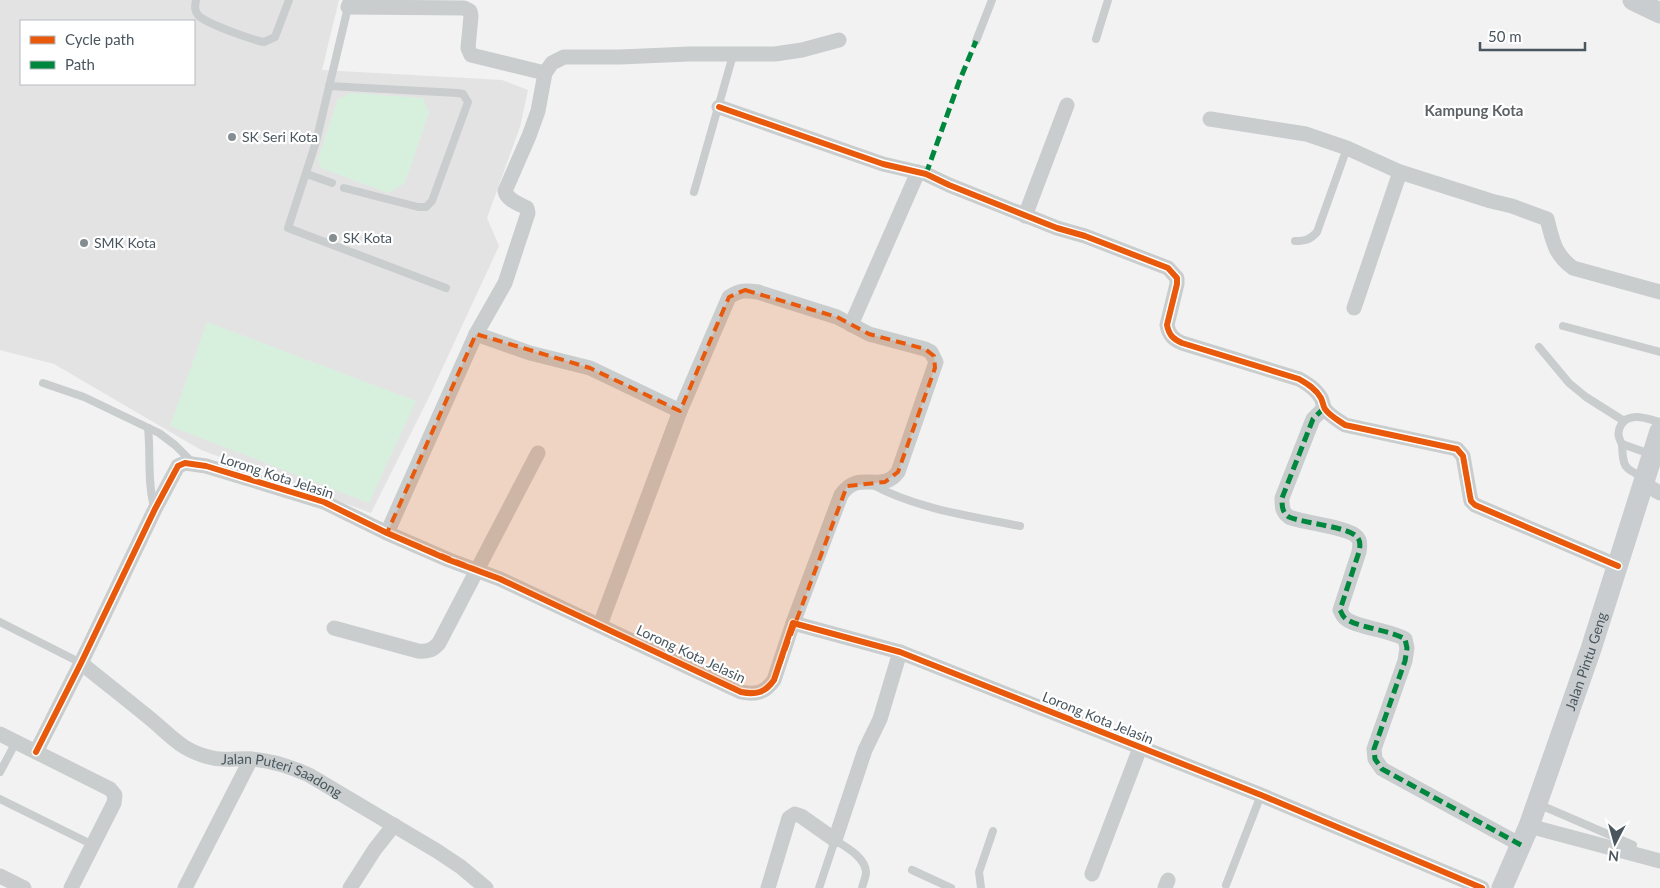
<svg xmlns="http://www.w3.org/2000/svg" width="1660" height="888" font-family="Lato,sans-serif">
<rect width="100%" height="100%" fill="#f2f2f2"/>
<!-- education -->
<path fill="#e4e3e4" fill-rule="evenodd" d="M 0,0 L 339,0 L 322,70 L 502,80 L 528,90 L 520,127 L 487,218 L 499,246 L 429,397 L 371,513 L 201,450 L 54,364 L 0,350 ZM 21,21 L 194,21 L 194,84 L 21,84 Z"/>
<!-- green -->
<g fill="#d7f0de">
<path d="M 351,93 L 423,98 L 429,113 L 405,183 L 388,193 L 321,168 L 318,159 L 338,99 Z"/>
<path d="M 207,322 L 416,401 L 369,503 L 170,426 Z"/>
</g>
<g fill="none" stroke-linecap="round" stroke-linejoin="round">
<!-- service -->
<g stroke="#c9cdce" stroke-width="8">
<path d="M 196,0 C 195,5 194,10 198,15 C 204,23 253,40 264,42 L 275,37 L 289,0"/>
<path d="M 348,7 L 316,142 L 288,228 L 446,288"/>
<path d="M 1096,39 L 1108,0"/>
<path d="M 976,41 L 992,0"/>
<path d="M 329,86 L 458,93 L 463,94 L 468,102 L 432,201 L 426,207 L 418,207 L 344,188"/>
<path d="M 307,174 L 332,183"/>
<path d="M 694,192 L 733,55"/>
<path d="M 1295,241 C 1305,241 1310,240 1317,232 L 1347,148"/>
<path d="M 1563,326 L 1660,352"/>
<path d="M 1539,347 L 1569,383 L 1586,397 L 1624,421"/>
<path d="M 43,383 L 84,397 L 159,433 L 175,445 L 192,462"/>
<path d="M 148,428 C 151,455 147,481 154,507"/>
<path d="M 1622,444 C 1623,466 1623,469 1644,477"/>
<path d="M 1650,454 L 1622,444 C 1618,437 1617,432 1621,425 C 1629,411 1648,419 1660,422"/>
<path d="M 873,485 C 918,509 970,516 1020,526"/>
<path d="M 0,622 L 81,663"/>
<path d="M 0,772 L 16,742"/>
<path d="M 0,799 L 93,845"/>
<path d="M 1538,804 L 1633,845"/>
<path d="M 912,870 L 951,888"/>
<path d="M 1226,885 L 1261,795"/>
<path d="M 819,888 L 835,840 C 846,847 865,857 866,872 C 866,877 863,883 862,888"/>
<path d="M 981,888 L 979,872 L 993,831"/>
</g>
<!-- minor -->
<g stroke="#c9cdce" stroke-width="15">
<path d="M 351,0 L 348,7 L 464,8 L 470,11 L 471,16 L 468,48 L 471,55 L 545,73"/>
<path d="M 719,107 L 883,164 L 926,174 L 949,185 L 1057,228 L 1085,236 L 1168,268 L 1177,278 L 1177,284 L 1167,325 C 1169,335 1173,339 1182,343 L 1299,379 C 1308,384 1316,389 1321,398 C 1323,402 1323,406 1325,409 C 1330,416 1338,420 1345,425 L 1457,449 L 1463,456 L 1470,496 L 1471,501 L 1475,505 L 1618,566"/>
<path d="M 1210,119 L 1306,134 L 1347,148 L 1400,172 L 1491,201 L 1512,206 L 1547,219 C 1553,241 1554,254 1573,268 L 1660,292"/>
<path d="M 1025,216 L 1067,105"/>
<path d="M 1354,308 L 1400,172"/>
<path d="M 851,325 L 918,172"/>
<path d="M 476,334 L 530,353 L 590,368 L 680,411"/>
<path d="M 1324,408 L 1313,419 L 1282,498 C 1282,507 1282,512 1289,517 C 1303,523 1349,527 1357,537 C 1361,541 1360,547 1359,552 L 1340,610 C 1342,613 1342,615 1344,617 C 1352,627 1391,630 1405,639 L 1407,648 L 1405,661 L 1374,749 L 1375,759 L 1382,769 L 1521,845"/>
<path d="M 1644,484 L 1660,493"/>
<path d="M 387,533 L 476,334 L 505,283 L 528,213 L 527,208 C 519,204 507,200 505,191 L 529,136 L 538,111 L 545,73 L 552,63 L 564,57 L 620,57 L 689,54 L 775,54 L 802,50 L 839,40"/>
<path d="M 600,625 L 680,411 L 729,297 C 740,290 746,290 758,292 L 837,317 L 869,334 L 925,349 L 931,352 L 936,362 L 898,472 C 881,495 859,468 841,495 L 793,623"/>
<path d="M 334,628 L 418,651 C 428,652 433,650 439,643 L 538,453"/>
<path id="s1" d="M 81,663 C 103,681 125,698 147,716 C 171,735 180,751 213,758 C 226,761 238,758 251,759 C 271,760 291,767 309,775 L 437,851 L 461,867 L 486,888"/>
<path d="M 0,734 L 110,789 L 115,795 L 114,803 L 71,888"/>
<path d="M 36,752 L 81,663 L 155,509 L 178,466 L 185,463 L 206,466 L 324,502 L 387,533 L 449,560 L 500,579 L 741,692 C 756,695 765,693 774,680 L 793,623 L 900,652 L 1261,795 L 1482,888"/>
<path d="M 1529,826 L 1660,861"/>
<path d="M 1092,874 L 1140,748"/>
<path d="M 0,876 L 24,888"/>
<path d="M 185,888 L 251,759"/>
<path d="M 350,888 L 375,849 L 394,825"/>
<path d="M 768,888 L 789,818 L 795,814 L 801,816 L 835,840 L 865,750 L 880,719 L 900,652"/>
<path d="M 1165,888 L 1168,880"/>
</g>
<!-- secondary -->
<g stroke="#cacdcf" stroke-width="21">
<path d="M 1633,0 L 1660,13"/>
<path id="s2" d="M 1502,888 L 1529,826 L 1591,649 L 1660,431"/>
</g>
<!-- quiet -->
<g stroke="#00873e" stroke-width="5" stroke-dasharray="10 5" stroke-linecap="butt">
<path d="M 926,174 L 959,82 L 976,41"/>
<path d="M 1324,408 L 1313,419 L 1282,498 C 1282,507 1282,512 1289,517 C 1303,523 1349,527 1357,537 C 1361,541 1360,547 1359,552 L 1340,610 C 1342,613 1342,615 1344,617 C 1352,627 1391,630 1405,639 L 1407,648 L 1405,661 L 1374,749 L 1375,759 L 1382,769 L 1521,845"/>
</g>
<defs>
<g id="cycleway">
<path d="M 719,107 L 883,164 L 926,174 L 949,185 L 1057,228 L 1085,236 L 1168,268 L 1177,278 L 1177,284 L 1167,325 C 1169,335 1173,339 1182,343 L 1299,379 C 1308,384 1316,389 1321,398 C 1323,402 1323,406 1325,409 C 1330,416 1338,420 1345,425 L 1457,449 L 1463,456 L 1470,496 L 1471,501 L 1475,505 L 1618,566"/>
<path d="M 36,752 L 81,663 L 155,509 L 178,466 L 185,463 L 206,466 L 324,502 L 387,533 L 449,560 L 500,579 L 741,692 C 756,695 765,693 774,680 L 793,623 L 900,652 L 1261,795 L 1482,888"/>
</g>
</defs>
<!-- cycleway casing -->
<use href="#cycleway" stroke="#fff" stroke-width="9"/>
<!-- cycleway -->
<use href="#cycleway" stroke="#e8590c" stroke-width="6"/>
</g>
<!-- marked area -->
<path fill="#e8590c" fill-opacity="0.2" stroke="#e8590c" stroke-width="4" stroke-dasharray="10 6" stroke-linejoin="round" d="M 745,290 L 837,317 L 869,334 L 925,349 L 934,356 L 935,368 L 898,472 L 885,482 L 847,486 L 774,680 L 761,693 L 741,692 L 500,579 L 387,533 L 476,334 L 590,368 L 680,411 L 729,297 Z"/>
<!-- markers -->
<g fill="#848d92" stroke="#fff" stroke-width="2">
<circle cx="232" cy="137" r="5"/>
<circle cx="333" cy="238" r="5"/>
<circle cx="84" cy="243" r="5"/>
</g>
<g text-anchor="middle" stroke-width="4.5" stroke-linejoin="round" paint-order="stroke">
<!-- poi labels -->
<g font-size="14" fill="#49565e" stroke="#fff" text-anchor="start">
<text x="242" y="142">SK Seri Kota</text>
<text x="343" y="243">SK Kota</text>
<text x="94" y="248">SMK Kota</text>
</g>
<!-- street labels -->
<g font-size="14" fill="#49565e" stroke="#fff">
<text transform="translate(277 476) rotate(18)" y="5">Lorong Kota Jelasin</text>
<text transform="translate(691 654) rotate(25)" y="5">Lorong Kota Jelasin</text>
<text dy="5" stroke="none"><textPath href="#s2" startOffset="242">Jalan Pintu Geng</textPath></text>
<text transform="translate(1098 718) rotate(22)" y="5">Lorong Kota Jelasin</text>
<text dy="5" stroke="none"><textPath href="#s1" startOffset="236">Jalan Puteri Saadong</textPath></text>
</g>
<!-- neighbourhood labels -->
<g font-size="15" font-weight="bold" fill="#5d6265" stroke="#fff">
<text x="1474" y="116">Kampung Kota</text>
</g>
</g>
<!-- legend -->
<rect x="20" y="20" width="175" height="65" fill="#ffffff" stroke="#b6bbbf"/>
<rect x="30" y="36" width="25" height="8" fill="#e8590c" stroke="#b6bbbf"/>
<text x="65" y="45" font-size="15" fill="#49565e">Cycle path</text>
<rect x="30" y="61" width="25" height="8" fill="#00873e" stroke="#b6bbbf"/>
<text x="65" y="70" font-size="15" fill="#49565e">Path</text>
<!-- north arrow -->
<g transform="translate(1615 843) rotate(186)" stroke="#ffffff" stroke-width="4" paint-order="stroke">
<path d="M0-4L9 19L0 12L-9 19Z" fill="#49565e"/>
<text y="-8" font-size="14" font-weight="bold" text-anchor="middle" fill="#49565e">N</text>
</g>
<!-- scale -->
<path d="M1480 42v8h105v-8" fill="none" stroke="#49565e" stroke-width="2.5"/>
<text x="1488" y="42" font-size="15" fill="#49565e" stroke="#ffffff" stroke-width="4" paint-order="stroke">50 m</text>
</svg>
